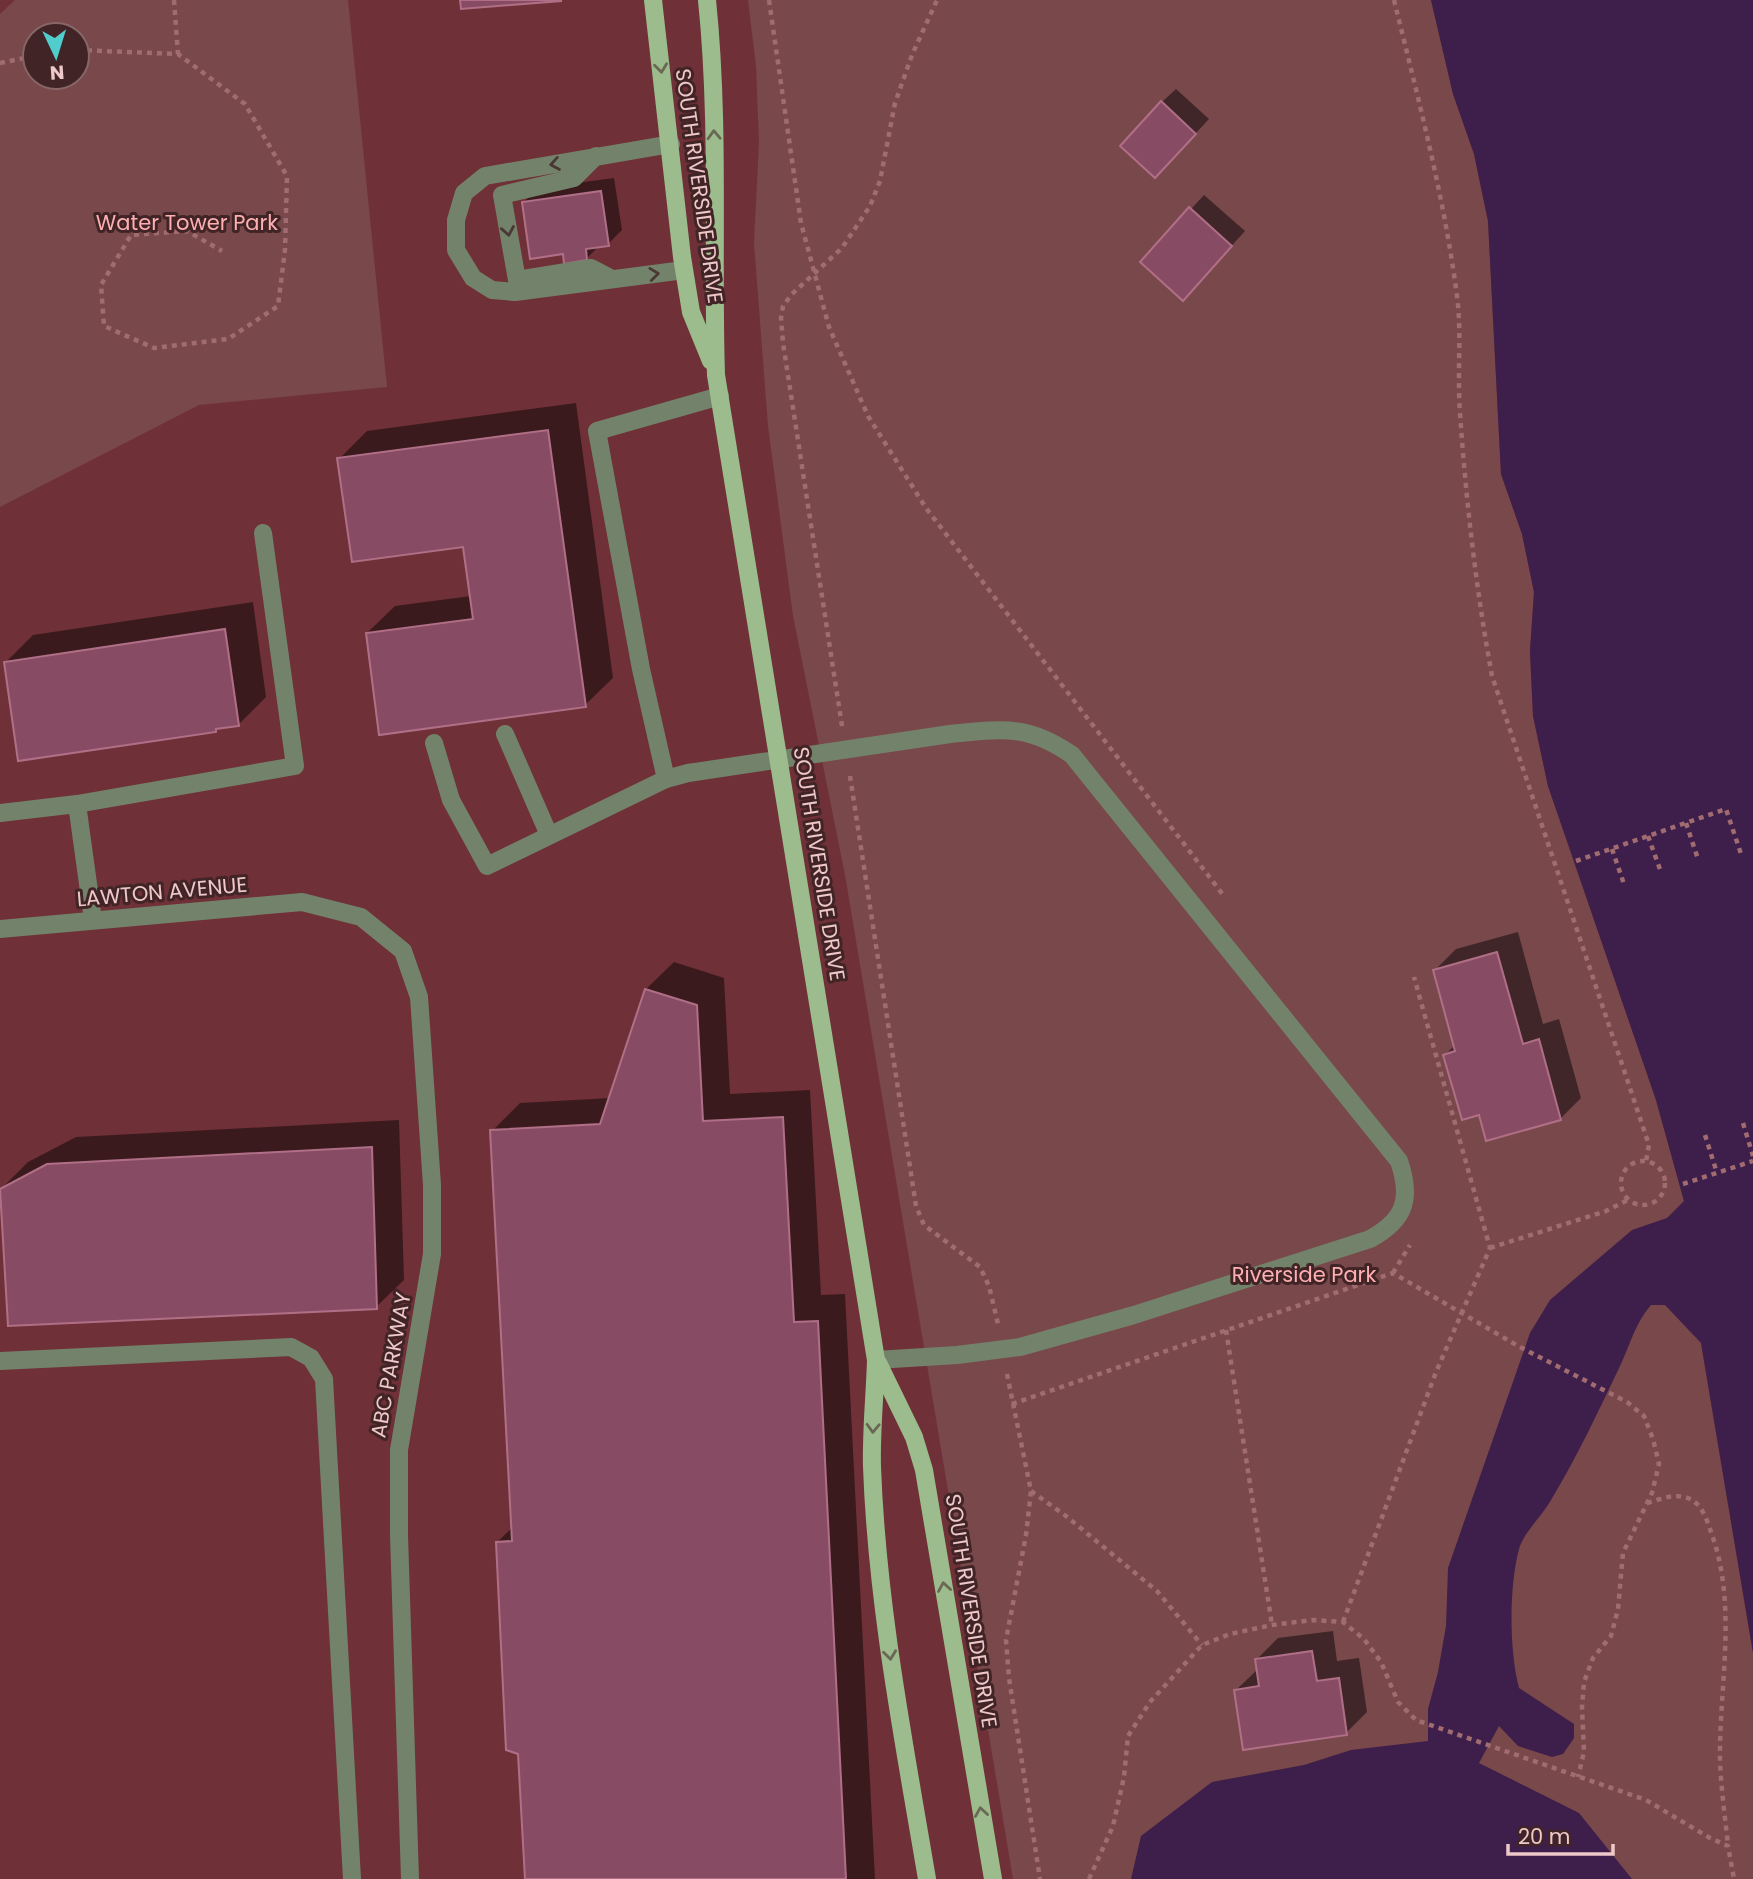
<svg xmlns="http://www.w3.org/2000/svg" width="1753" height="1879" font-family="Poppins,sans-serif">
<rect width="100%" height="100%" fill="#6f3137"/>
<!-- green -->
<g fill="#79484b" fill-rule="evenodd">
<path d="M 15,0 L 348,0 L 387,387 L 199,405 L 0,507 L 0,14 ZM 77,35 L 77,77 L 35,77 L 35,35 Z"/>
<path d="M 748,0 L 1431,0 L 1453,94 L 1474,154 L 1488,221 L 1501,474 L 1522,534 L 1534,592 L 1530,651 L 1533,716 L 1548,786 L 1656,1100 L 1684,1201 L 1701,1343 L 1753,1653 L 1753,1879 L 1013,1879 L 845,875 L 793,616 L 768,426 L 754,243 L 759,142 L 756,66 Z"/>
</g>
<!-- water -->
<path fill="#3e1e4a" d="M 1431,0 L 1753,0 L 1753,1653 L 1701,1343 L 1665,1305 L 1651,1305 C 1635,1323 1630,1345 1620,1366 C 1598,1412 1577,1457 1551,1500 C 1542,1516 1524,1532 1519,1549 C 1509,1587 1509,1650 1519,1688 L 1574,1724 L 1574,1738 L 1563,1754 L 1552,1757 L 1518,1746 L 1499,1726 L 1479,1763 L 1579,1813 L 1632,1879 L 1131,1879 L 1141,1836 L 1212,1782 L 1304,1765 L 1351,1750 L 1428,1741 L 1428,1709 L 1438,1672 L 1446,1626 L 1448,1568 L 1530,1333 L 1550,1300 L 1632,1230 L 1667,1218 L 1684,1201 L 1656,1100 L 1548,786 L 1533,716 L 1530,651 L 1534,592 L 1522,534 L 1501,474 L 1488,221 L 1474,154 L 1453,94 Z"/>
<!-- shadow -->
<g fill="#0007">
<path d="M 1176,89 L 1209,119 L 1169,162 L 1162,102 Z"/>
<path d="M 614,178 L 622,230 L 608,244 L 600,245 L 586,259 L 564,252 L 524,202 L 538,188 Z"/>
<path d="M 1204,195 L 1245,231 L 1196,285 L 1142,262 Z"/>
<path d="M 576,403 L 613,678 L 585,705 L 367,633 L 395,606 L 471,596 L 464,545 L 339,459 L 367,431 Z"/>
<path d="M 253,602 L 266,697 L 239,724 L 218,727 L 216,730 L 6,662 L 33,635 Z"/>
<path d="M 1518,932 L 1543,1024 L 1559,1019 L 1581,1098 L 1560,1119 L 1481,1113 L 1445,1055 L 1455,1045 L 1435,970 L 1456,949 Z"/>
<path d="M 674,962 L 724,978 L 730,1094 L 810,1090 L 821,1295 L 845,1294 L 875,1879 L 527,1879 L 520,1752 L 497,1542 L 513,1527 L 492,1131 L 520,1103 L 610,1098 L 646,989 Z"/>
<path d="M 399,1120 L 404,1280 L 376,1307 L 0,1190 L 28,1162 L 76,1137 Z"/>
<path d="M 1333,1631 L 1337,1661 L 1359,1658 L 1367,1712 L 1346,1733 L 1236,1690 L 1258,1669 L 1257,1659 L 1278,1638 Z"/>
</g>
<!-- building -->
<g fill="#874c63" stroke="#b06f87" stroke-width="2">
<path d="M 460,0 L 561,0 L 561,1 L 461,9 Z"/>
<path d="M 1161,101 L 1196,134 L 1155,178 L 1120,146 Z"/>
<path d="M 601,191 L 609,246 L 586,249 L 587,260 L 564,264 L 563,254 L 530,259 L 522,202 Z"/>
<path d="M 1189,207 L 1232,246 L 1183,301 L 1140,262 Z"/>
<path d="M 548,430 L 586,707 L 379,735 L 366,633 L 473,619 L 463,547 L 352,562 L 337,458 Z"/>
<path d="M 225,629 L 239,726 L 216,729 L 216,732 L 18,761 L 4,662 Z"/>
<path d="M 1497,952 L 1523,1044 L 1539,1039 L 1561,1120 L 1486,1141 L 1479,1115 L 1462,1120 L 1443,1055 L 1455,1051 L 1433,970 Z"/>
<path d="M 645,989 L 697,1005 L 703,1121 L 783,1117 L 794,1322 L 818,1321 L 846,1879 L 525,1879 L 518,1754 L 506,1750 L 496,1542 L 512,1541 L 490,1130 L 600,1124 Z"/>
<path d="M 372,1147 L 377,1309 L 8,1326 L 0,1189 L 47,1164 Z"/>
<path d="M 1312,1651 L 1317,1681 L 1339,1678 L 1347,1735 L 1243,1750 L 1234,1690 L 1259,1686 L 1255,1659 Z"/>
</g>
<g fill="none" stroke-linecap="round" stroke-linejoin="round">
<!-- path -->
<g stroke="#a16c70" stroke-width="4.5" stroke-dasharray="5 5" stroke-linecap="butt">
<path d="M 174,0 L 178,54"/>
<path d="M 769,0 L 801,223 L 829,327 L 868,416 L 926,508 L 1224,896"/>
<path d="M 1394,0 C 1418,98 1444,196 1457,296 C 1462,334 1457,374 1460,413 C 1466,501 1476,589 1492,676 L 1649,1145 L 1646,1161"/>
<path d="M 77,50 L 178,54 L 245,104 L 287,176 L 285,250 L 278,306 L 228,339 L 154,348 L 104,326 L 101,285 L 131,235 L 187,231 L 222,251"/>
<path d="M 0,63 L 35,56"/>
<path d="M 842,726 L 783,343 L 781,318 L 783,306 L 792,294 L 842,248 L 870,206 L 880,181 L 895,103 L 912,55 L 937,0"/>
<path d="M 850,776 L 916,1206 L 924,1225 L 980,1267 L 989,1286 L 998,1324"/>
<path d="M 1686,823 L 1698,859"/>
<path d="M 1648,836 L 1661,872"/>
<path d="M 1612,849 L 1624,884"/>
<path d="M 1576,861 L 1726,809 L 1741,854"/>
<path d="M 1743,1123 L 1753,1156"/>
<path d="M 1705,1135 L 1717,1173"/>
<circle cx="1643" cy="1183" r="22"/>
<path d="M 1683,1184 L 1753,1161"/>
<path d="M 1490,1248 L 1606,1211 L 1628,1200"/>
<path d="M 1393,1273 L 1410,1245"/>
<path d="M 1226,1330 L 1272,1625"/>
<path d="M 1007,1374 L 1031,1491 L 1026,1535 L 1006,1640 L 1009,1678 L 1040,1879"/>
<path d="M 1012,1404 L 1393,1273 L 1518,1346 L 1627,1402 L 1644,1416 L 1653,1439 L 1659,1464 L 1652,1493 L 1623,1553 L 1618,1609 L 1611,1636 L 1593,1658 L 1584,1682 L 1582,1707 L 1584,1752 L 1578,1777"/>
<path d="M 1031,1491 L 1066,1516 L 1157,1591 L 1202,1645"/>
<path d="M 1647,1503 C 1663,1498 1683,1490 1697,1504 C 1704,1511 1708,1523 1711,1532 C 1738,1605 1719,1685 1720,1760 C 1721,1788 1725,1817 1728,1845"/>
<path d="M 1343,1622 L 1436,1372 L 1490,1248 L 1414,977"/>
<path d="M 1089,1879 L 1113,1826 L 1124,1777 L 1128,1736 L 1150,1702 L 1202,1645 L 1230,1634 L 1272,1625 L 1313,1620 L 1343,1622 L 1364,1639 L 1381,1662 L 1398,1702 L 1416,1720 L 1646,1800 L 1710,1838 L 1728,1846 L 1734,1879"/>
</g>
<!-- minor -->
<g stroke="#73836b" stroke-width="18">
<path d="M 671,144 L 485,176 L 464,193 L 456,220 L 456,250 L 473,278 L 492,290 L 515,292 L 684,270"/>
<path d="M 596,156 L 574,178 L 502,195 L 517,280 L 591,268 L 612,279"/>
<path d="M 505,734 L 549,835"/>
<path d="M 434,743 L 451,800 L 487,866 L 666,779 L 688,773 L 950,734 C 1002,729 1027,724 1072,755 L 1399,1161 C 1412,1199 1405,1220 1370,1239 L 1134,1315 L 1020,1347 L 957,1355 L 876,1360"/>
<path d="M 666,779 L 641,669 L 597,431 L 720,396"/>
<path d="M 0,813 L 77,804"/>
<path d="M 93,920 L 77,804 L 295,766 L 263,533"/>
<path d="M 0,929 L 302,902 L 361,917 L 403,951 L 419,997 L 432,1185 L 432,1254 L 399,1450 L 399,1535 L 410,1879"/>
<path d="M 0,1361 L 291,1347 L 311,1358 L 324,1379 L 352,1879"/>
</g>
<!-- major -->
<g stroke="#9cbc8d" stroke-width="18">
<path d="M 653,0 L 682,257 L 691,312 L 711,361"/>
<path d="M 707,0 C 720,125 712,250 716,375 L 876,1360 C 875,1395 871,1431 872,1467 C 877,1605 904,1742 927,1879"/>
<path d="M 878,1363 L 914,1437 L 924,1470 L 993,1879"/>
</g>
</g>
<!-- one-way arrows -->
<defs><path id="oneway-chevron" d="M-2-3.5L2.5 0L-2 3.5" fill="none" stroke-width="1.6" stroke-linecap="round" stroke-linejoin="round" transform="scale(1.75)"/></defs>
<g stroke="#6a6854">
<use href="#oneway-chevron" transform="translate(661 68) rotate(83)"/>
<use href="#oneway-chevron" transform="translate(714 135) rotate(-92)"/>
<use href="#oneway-chevron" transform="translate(873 1428) rotate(92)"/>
<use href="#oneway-chevron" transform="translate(944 1587) rotate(-99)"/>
<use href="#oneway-chevron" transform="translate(890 1655) rotate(83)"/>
<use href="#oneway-chevron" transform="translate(981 1812) rotate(-99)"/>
</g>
<g stroke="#4b3734">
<use href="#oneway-chevron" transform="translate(555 164) rotate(170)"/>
<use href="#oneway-chevron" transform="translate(508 231) rotate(80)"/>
<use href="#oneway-chevron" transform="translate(654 274) rotate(-7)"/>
</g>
<g text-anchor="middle" stroke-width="6" stroke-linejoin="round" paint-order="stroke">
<!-- street labels -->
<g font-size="21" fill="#efc8c9" stroke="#412426">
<text transform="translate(699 186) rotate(82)" y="7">SOUTH RIVERSIDE DRIVE</text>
<text transform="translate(819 864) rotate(81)" y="7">SOUTH RIVERSIDE DRIVE</text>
<text transform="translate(162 892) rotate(-5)" y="7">LAWTON AVENUE</text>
<text transform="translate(391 1365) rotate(-80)" y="7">ABC PARKWAY</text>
<text transform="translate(971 1611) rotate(81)" y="7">SOUTH RIVERSIDE DRIVE</text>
</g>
<!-- park labels -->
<g font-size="21" fill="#fdafb2" stroke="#412426">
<text x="187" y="230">Water Tower Park</text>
<text x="1304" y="1282">Riverside Park</text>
</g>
</g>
<!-- north arrow -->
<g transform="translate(56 56) rotate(176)"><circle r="33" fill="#412426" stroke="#876667" stroke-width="2"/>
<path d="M0-5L12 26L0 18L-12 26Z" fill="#52cdce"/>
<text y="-10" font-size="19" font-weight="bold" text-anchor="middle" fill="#efc8c9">N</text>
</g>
<!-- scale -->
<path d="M1508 1844v10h105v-10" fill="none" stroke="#efc8c9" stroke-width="3.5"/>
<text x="1518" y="1844" font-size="21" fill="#efc8c9" stroke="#412426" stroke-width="5" paint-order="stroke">20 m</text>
</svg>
